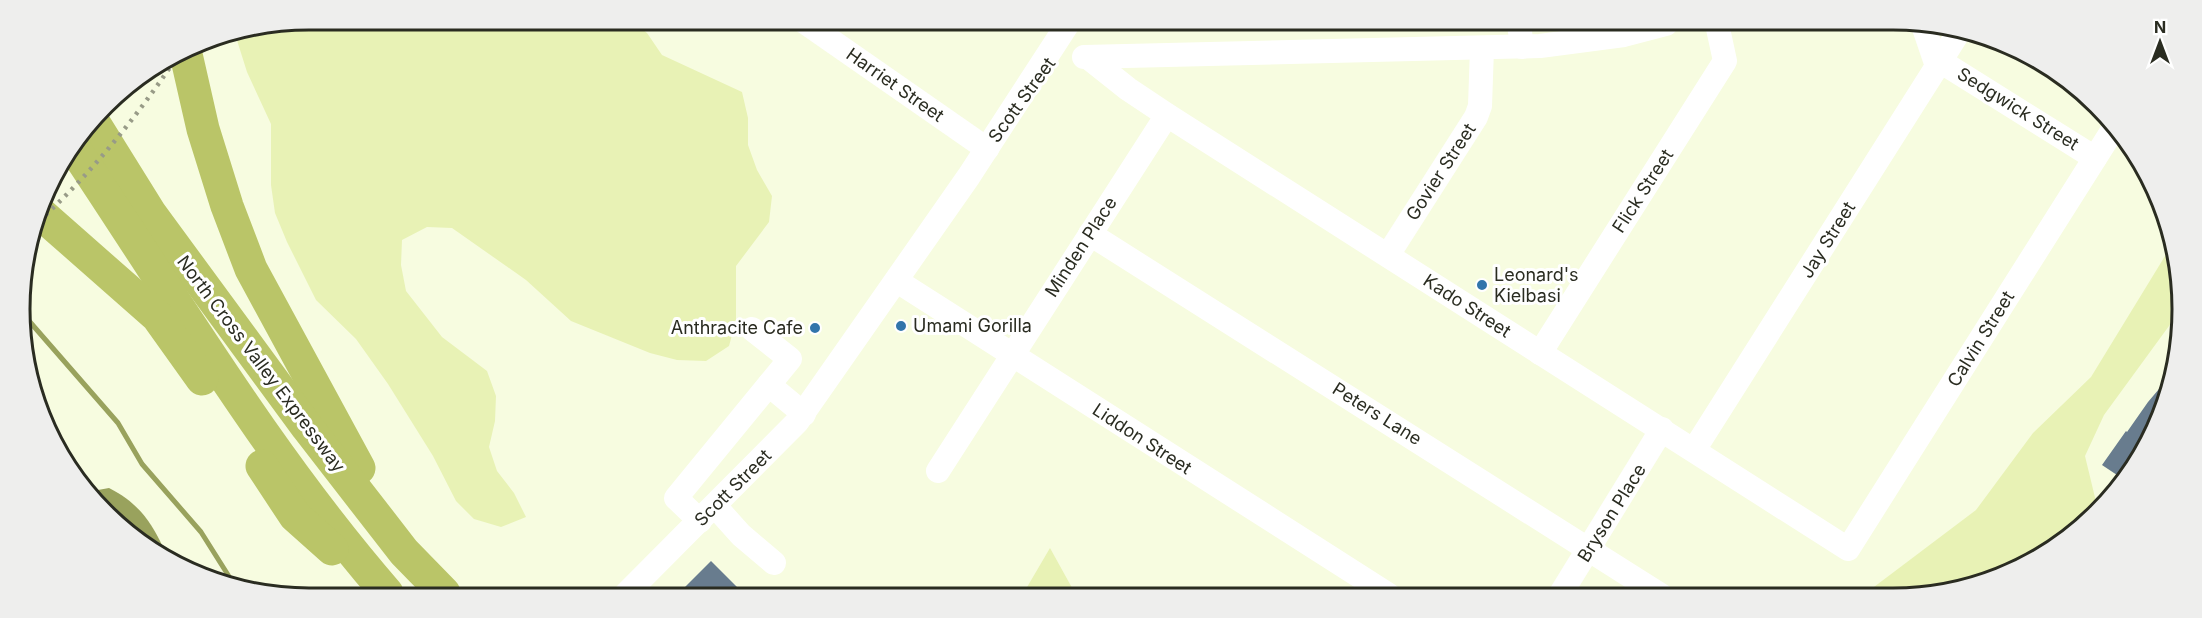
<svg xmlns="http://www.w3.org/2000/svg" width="2202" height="618" font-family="Inter,sans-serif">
<rect width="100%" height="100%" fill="#f7fce0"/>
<!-- green -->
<g fill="#e8f2b5">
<path d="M 309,20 L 632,21 L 647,33 L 662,55 L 742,92 L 748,118 L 748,145 L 757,170 L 772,196 L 769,222 L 736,266 L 736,320 L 729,346 L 706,361 L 677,360 L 650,353 L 571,321 L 526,280 L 452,228 L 427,227 L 402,240 L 401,265 L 406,291 L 442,337 L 487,371 L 496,396 L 495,421 L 489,447 L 497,471 L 514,493 L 526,517 L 501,527 L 474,519 L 456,501 L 433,456 L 388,384 L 356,339 L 316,300 L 287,242 L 275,213 L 271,185 L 271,124 L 247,72 L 235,34 Z"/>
<path d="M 2173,243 L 2177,252 L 2177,315 L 2104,415 L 2085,456 L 2098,510 C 2060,556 1990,585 1932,596 C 1910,600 1884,596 1862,596 L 1976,510 L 2033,433 L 2091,377 Z"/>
<path d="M 1050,548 L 1076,595 L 1022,594 L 1023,594 Z"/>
</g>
<!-- water -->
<path fill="#99a25d" d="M 109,488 C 137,502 150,520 163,547 L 158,554 L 87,492 Z"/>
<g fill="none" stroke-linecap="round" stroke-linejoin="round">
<!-- stream -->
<path stroke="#99a25d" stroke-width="5" d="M 23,314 L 118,423 L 142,464 L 201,532 L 235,586"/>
</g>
<!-- building -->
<g fill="#687c8e">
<path d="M 2170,376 L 2173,377 L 2150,438 L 2145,445 L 2142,444 L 2120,477 L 2102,465 L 2126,431 L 2127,432 L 2148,402 Z"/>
<path d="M 711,561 L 744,594 L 678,594 Z"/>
</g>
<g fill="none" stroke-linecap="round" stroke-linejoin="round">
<!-- minor -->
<g stroke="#fff" stroke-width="24">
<path d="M 803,21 L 987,149"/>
<path d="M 1519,24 L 1522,47"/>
<path d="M 1923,25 L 1937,66"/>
<path d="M 1084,57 L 1540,46 L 1624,35 L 1666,24"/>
<path d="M 1089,58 L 1128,89 L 1167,115 L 1848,549 L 2114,128"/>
<path d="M 1940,61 L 2095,158"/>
<path d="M 1090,234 L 1662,596"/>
<path d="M 1388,255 L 1476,117 L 1480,106 L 1482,48"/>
<path d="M 897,281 L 1389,595"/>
<path d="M 1540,353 L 1725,61 L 1717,24"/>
<path d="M 769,385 L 804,414"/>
<path d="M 1694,450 L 1960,30"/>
<path d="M 938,471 L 1167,115"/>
<path d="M 715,506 L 741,535 L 774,563"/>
<path d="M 700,521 L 676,498 L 790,359 L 752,329"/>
<path d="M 626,594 L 797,422 L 969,176 L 1069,22"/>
<path d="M 1560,595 L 1662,429"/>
</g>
<!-- highway -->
<g stroke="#bac568" stroke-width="33">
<path d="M 185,50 L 203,129 L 227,206 L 251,269 L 359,468"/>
<path d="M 94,123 L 150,213 L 307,427 L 404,552 L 444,593"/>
<path d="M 74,148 C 175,299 268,456 387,593"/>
<path d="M 41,214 L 157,316 L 202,379"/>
<path d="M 262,466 L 295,516 L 332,549"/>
</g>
<!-- rail -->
<path stroke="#989b87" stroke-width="4.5" stroke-dasharray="3 6" stroke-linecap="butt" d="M 39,221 C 92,173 139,114 179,54"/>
</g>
<!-- markers -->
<g fill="#3275ab" stroke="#fff" stroke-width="2">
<circle cx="1482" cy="285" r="6"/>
<circle cx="901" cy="326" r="6"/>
<circle cx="815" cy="328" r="6"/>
</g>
<g text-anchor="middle" stroke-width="6" stroke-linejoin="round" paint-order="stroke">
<!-- street labels -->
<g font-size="18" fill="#2a2c21" stroke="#fff">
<text transform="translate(895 85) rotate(35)" y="6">Harriet Street</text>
<text transform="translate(1022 100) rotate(-54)" y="6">Scott Street</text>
<text transform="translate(2018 109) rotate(32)" y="6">Sedgwick Street</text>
<text transform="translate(1441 172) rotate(-57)" y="6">Govier Street</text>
<text transform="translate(1643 191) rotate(-57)" y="6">Flick Street</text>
<text transform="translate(1828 240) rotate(-58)" y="6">Jay Street</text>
<text transform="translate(1081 247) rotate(-57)" y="6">Minden Place</text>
<text transform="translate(1467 306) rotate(33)" y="6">Kado Street</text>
<text transform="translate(1981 339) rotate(-58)" y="6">Calvin Street</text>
<text transform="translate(261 364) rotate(53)" y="6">North Cross Valley Expressway</text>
<text transform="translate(1377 414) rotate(32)" y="6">Peters Lane</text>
<text transform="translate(1142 439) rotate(33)" y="6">Liddon Street</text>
<text transform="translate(733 488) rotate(-45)" y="6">Scott Street</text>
<text transform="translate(1612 513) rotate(-58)" y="6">Bryson Place</text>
</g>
<!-- poi labels -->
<g font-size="18" fill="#2a2c21" stroke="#fff" text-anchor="start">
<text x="1494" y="281">Leonard's<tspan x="1494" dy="21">Kielbasi</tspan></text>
<text x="913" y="332">Umami Gorilla</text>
<text x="803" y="334" text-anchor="end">Anthracite Cafe</text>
</g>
</g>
<!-- crop -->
<path d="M0 0H2202V618H0ZM309 30H1893A279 279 0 0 1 2172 309V309A279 279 0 0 1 1893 588H309A279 279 0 0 1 30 309V309A279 279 0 0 1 309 30Z" fill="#eeeeed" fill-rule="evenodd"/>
<path fill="none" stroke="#2a2c21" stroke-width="3" d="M309 30H1893A279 279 0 0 1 2172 309V309A279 279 0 0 1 1893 588H309A279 279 0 0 1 30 309V309A279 279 0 0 1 309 30Z"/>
<!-- north arrow -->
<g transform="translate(2160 42)" stroke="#ffffff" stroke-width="4.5" paint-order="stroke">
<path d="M0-4.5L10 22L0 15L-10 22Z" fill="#2a2c21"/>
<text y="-9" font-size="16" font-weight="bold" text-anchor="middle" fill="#2a2c21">N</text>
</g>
</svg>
